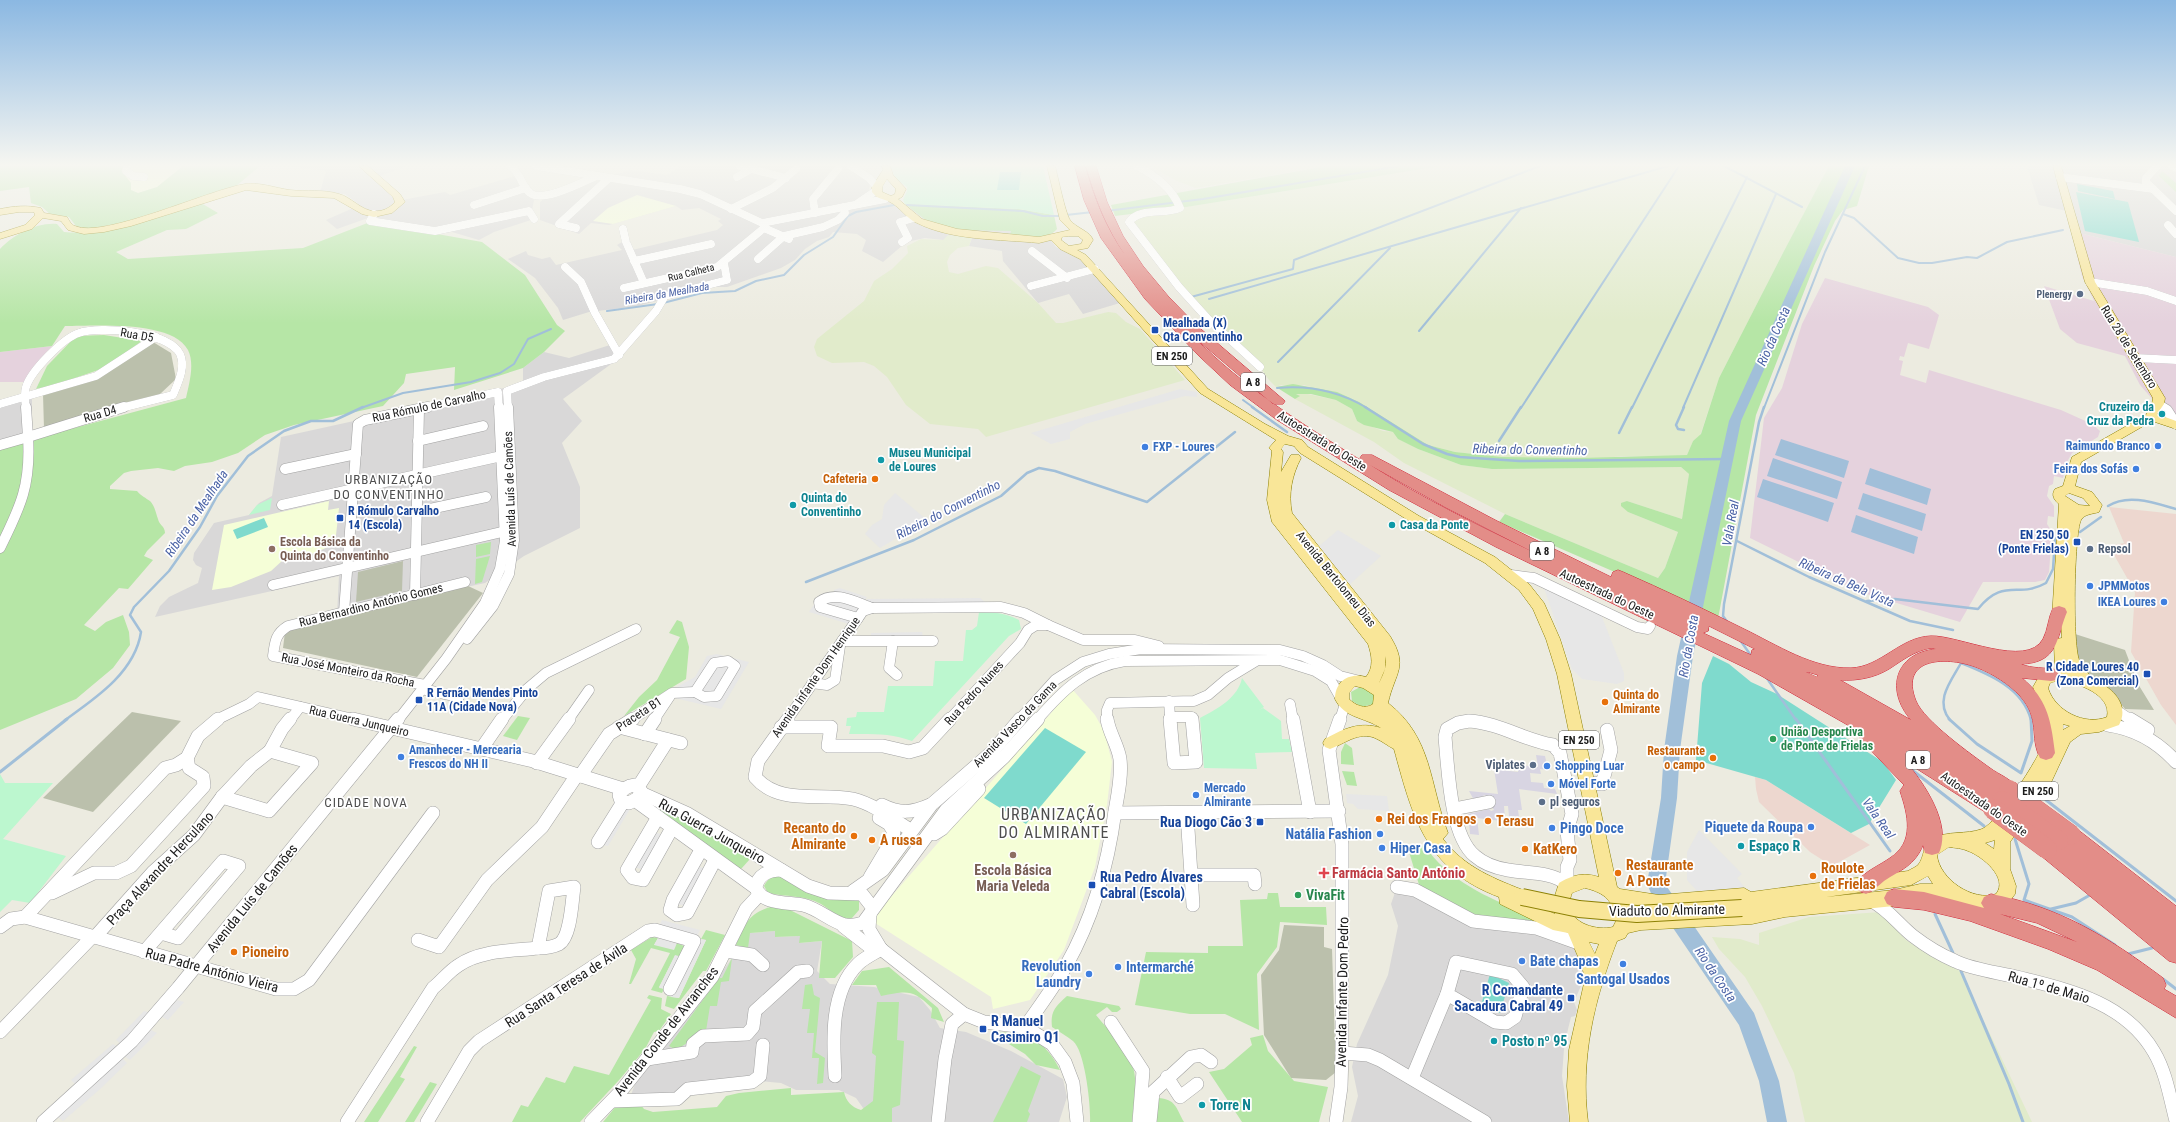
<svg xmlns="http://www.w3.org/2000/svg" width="2176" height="1122" font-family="'Roboto Condensed',sans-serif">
<rect width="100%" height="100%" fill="#ecebe0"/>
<!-- residential -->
<g fill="#d9d8d8">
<path d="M 290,166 L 404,166 L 405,167 L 374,178 L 393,196 L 395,201 L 393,206 L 368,218 L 337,229 L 326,220 L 360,205 L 345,194 L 318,192 L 321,189 L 326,171 Z"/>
<path d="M 681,166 L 849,166 L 870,184 L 869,192 L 872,195 L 890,201 L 898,208 L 908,207 L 1048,236 L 1056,247 L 1077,255 L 1120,303 L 1083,314 L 1069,294 L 1038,303 L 1003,261 L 1002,251 L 969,246 L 972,238 L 943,240 L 925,238 L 911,241 L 903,245 L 883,262 L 862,251 L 866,240 L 857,234 L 833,232 L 829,237 L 817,241 L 805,249 L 795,260 L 781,268 L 727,287 L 709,287 L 638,306 L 589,312 L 563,320 L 558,308 L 535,278 L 508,259 L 526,251 L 528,255 L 542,259 L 550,257 L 556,265 L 622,250 L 617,245 L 622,242 L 627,241 L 632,250 L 717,230 L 723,225 L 718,221 L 721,219 L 699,208 L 682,210 L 676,206 L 609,225 L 591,223 L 579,234 L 540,220 L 540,202 L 546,197 L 630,170 L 667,175 Z"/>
<path d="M 2027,166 L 2176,166 L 2176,257 L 2071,231 L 2067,211 L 2039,205 Z"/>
<path d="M 522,174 L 534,200 L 532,210 L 537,218 L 494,232 L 479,240 L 452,232 L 436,234 L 370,222 L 402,200 L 445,192 L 450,195 Z"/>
<path d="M 610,345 L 618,359 L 563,399 L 582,421 L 562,443 L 580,487 L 580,528 L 524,556 L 485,583 L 337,615 L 339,576 L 155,617 L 160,606 L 169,597 L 198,583 L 202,568 L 196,565 L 193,560 L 194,553 L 214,523 L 249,515 L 259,503 L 272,496 L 281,437 L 523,384 L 523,368 L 544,352 L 569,358 Z"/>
<path d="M 32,397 L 32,438 L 0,448 L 0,401 Z"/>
<path d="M 1398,884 L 1534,930 L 1578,949 L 1584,965 L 1583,981 L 1574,1002 L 1577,1010 L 1575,1016 L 1571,1017 L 1568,1029 L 1564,1049 L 1562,1076 L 1569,1122 L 1351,1122 L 1358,1096 L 1352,1067 L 1357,1044 L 1388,975 L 1398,926 L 1391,904 Z"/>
<path d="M 775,931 L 775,937 L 800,936 L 800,943 L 822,941 L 817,971 L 830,984 L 874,987 L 919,997 L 930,1010 L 940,1028 L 966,1032 L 1011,1051 L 1063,1079 L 1067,1097 L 1059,1122 L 873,1122 L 856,1098 L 839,1090 L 796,1090 L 781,1083 L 739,1079 L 676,1094 L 631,1095 L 638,1076 L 706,994 L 750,933 Z"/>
</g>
<!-- commercial -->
<g fill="#edd7cf">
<path d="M 2109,507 L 2176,514 L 2176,725 L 2161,705 L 2131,652 L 2135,592 L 2109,546 L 2124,543 Z"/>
<path d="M 1755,777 L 1766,780 L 1870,845 L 1832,866 L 1810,852 L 1759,802 L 1756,789 Z"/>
</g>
<!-- industrial -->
<g fill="#e5d2dd">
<path d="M 2071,231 L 2176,257 L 2176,426 L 2140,385 L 2125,356 L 2077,343 L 2060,329 L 2044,286 L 2094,301 L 2082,276 Z"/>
<path d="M 1825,278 L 1928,307 L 1939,315 L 1929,349 L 1908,343 L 1904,357 L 1900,356 L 1899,360 L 1903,361 L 1900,375 L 1926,383 L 1929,370 L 2061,410 L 2092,424 L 2100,431 L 2098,437 L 2072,453 L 2067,462 L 2063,478 L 2054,476 L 2053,484 L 2049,486 L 2047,496 L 2054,506 L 2054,517 L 2048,516 L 2047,524 L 2052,532 L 2049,572 L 2045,580 L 2035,582 L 1983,582 L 1960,622 L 1860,592 L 1855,585 L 1849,583 L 1845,585 L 1750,538 L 1764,418 L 1782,388 L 1802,324 Z"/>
<path d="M 52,346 L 40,359 L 24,382 L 0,382 L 0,352 Z"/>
</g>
<!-- education -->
<g fill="#f5fed7">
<path d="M 124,166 L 183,166 L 157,187 L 138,193 L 131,190 L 123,173 Z"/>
<path d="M 637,195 L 676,206 L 613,224 L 593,221 L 608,208 Z"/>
<path d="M 329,501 L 328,510 L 339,508 L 335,544 L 312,554 L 283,560 L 271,571 L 231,587 L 212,590 L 224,525 Z"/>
<path d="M 1072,689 L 1095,715 L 1104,731 L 1112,762 L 1107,805 L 1095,867 L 1064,950 L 1030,1000 L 993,1009 L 991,997 L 875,923 L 876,914 Z"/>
</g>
<!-- construction -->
<g fill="#bbc0ac">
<path d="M 153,342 L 171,353 L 176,379 L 159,395 L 44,429 L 43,394 L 95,378 L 126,361 Z"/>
<path d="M 403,561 L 402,591 L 356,602 L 358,572 Z"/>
<path d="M 466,585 L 483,593 L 417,677 L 283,648 L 285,632 L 289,629 Z"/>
<path d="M 2075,634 L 2125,650 L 2138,684 L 2154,710 L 2125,709 L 2111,692 L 2087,673 L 2076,654 Z"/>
<path d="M 132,712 L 181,721 L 93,812 L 43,798 Z"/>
<path d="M 1284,925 L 1324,927 L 1324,947 L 1332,949 L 1336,1072 L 1326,1080 L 1291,1078 L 1264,1035 L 1261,975 L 1279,950 Z"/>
</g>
<!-- farmland -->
<g fill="#e1ebcb">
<path d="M 1150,166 L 1326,166 L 1196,188 L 1177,181 Z"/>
<path d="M 1441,166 L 1830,166 L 1785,249 L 1719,378 L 1700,436 L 1693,441 L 1687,455 L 1677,456 L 1621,456 L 1607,458 L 1502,457 L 1455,452 L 1428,445 L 1353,399 L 1304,385 L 1281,385 L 1276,387 L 1269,380 L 1260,367 L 1208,319 L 1130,219 L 1180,208 Z"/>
<path d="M 948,235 L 972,237 L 969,246 L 958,248 L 950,255 L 947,262 L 949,272 L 958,274 L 986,266 L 998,268 L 1038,303 L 1056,323 L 1063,323 L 1108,312 L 1116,313 L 1126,322 L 1140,329 L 1185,380 L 986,437 L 978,429 L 930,424 L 906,405 L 887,377 L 874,366 L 864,362 L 832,363 L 817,356 L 814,347 L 817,339 L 864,301 L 874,281 L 892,269 L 908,253 L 907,246 L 921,239 L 943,240 Z"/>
<path d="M 1303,393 L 1336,400 L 1352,409 L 1357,421 L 1383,431 L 1394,432 L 1399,439 L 1418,449 L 1461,465 L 1492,469 L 1681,467 L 1689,474 L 1682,519 L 1627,501 L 1628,512 L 1678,532 L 1665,568 L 1658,578 L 1505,514 L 1404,463 L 1374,442 L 1295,399 L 1299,396 L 1296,394 Z"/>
<path d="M 1881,912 L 1906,940 L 1934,958 L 1960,971 L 2032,1122 L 1805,1122 L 1794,1073 L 1762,1006 L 1745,977 L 1719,949 L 1712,937 L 1740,939 L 1759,945 L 1759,933 L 1809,917 Z"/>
</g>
<!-- grass -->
<g fill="#b6e6a6">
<path d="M 0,166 L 124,166 L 123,173 L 131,183 L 131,190 L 138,193 L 157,187 L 183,166 L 260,166 L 235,187 L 121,223 L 87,229 L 76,226 L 69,217 L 50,214 L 42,207 L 31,203 L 29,187 L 0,191 Z"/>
<path d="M 1326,166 L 1441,166 L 1180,208 L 1115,216 L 1111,205 Z"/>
<path d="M 1829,166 L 1869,166 L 1857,206 L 1843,210 L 1835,221 L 1814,266 L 1756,415 L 1718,619 L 1654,589 L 1499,522 L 1505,514 L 1658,578 L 1665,568 L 1678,532 L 1628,512 L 1621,506 L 1621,503 L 1627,501 L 1682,519 L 1689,474 L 1681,467 L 1492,469 L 1461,465 L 1418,449 L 1398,439 L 1393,432 L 1364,425 L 1357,421 L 1352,409 L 1336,400 L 1311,394 L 1296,394 L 1300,396 L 1295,399 L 1276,387 L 1293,384 L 1337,392 L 1359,402 L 1428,445 L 1455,452 L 1502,457 L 1579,458 L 1687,455 L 1693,441 L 1701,434 L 1719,378 L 1785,249 Z"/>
<path d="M 2162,171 L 2176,183 L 2176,192 L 2159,176 Z"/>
<path d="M 201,203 L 218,213 L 186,229 L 167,230 L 116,252 L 128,259 L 303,248 L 370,222 L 482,242 L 525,275 L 557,325 L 565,331 L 544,352 L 523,368 L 454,390 L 455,367 L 406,374 L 404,383 L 383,406 L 294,425 L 265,435 L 238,453 L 212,462 L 185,466 L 174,471 L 158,468 L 131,471 L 124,473 L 110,486 L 110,489 L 137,491 C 141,496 146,498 150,501 C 155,506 156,514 158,519 C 159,525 165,526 165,533 L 147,551 L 144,556 L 153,560 L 128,589 L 119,588 L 84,625 L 95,631 L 106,622 L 123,615 L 129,632 L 130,645 L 113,668 L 76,699 L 0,730 L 0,448 L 186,398 C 189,384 195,364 188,350 C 172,320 95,326 65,326 L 52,346 L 0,352 L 0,249 C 13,235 37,222 57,224 L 64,232 C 111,236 157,217 201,203 Z"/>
<path d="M 905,204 L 1019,209 L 1054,215 L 1057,229 C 1046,242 1025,236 1010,235 L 1011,231 L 961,230 L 927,221 Z"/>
<path d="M 104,335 L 142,341 L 104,368 L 58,384 L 36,389 L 47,366 L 76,336 Z"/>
<path d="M 491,542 L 490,554 L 476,557 L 476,545 Z"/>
<path d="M 490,556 L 482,582 L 475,584 L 476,559 Z"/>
<path d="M 677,620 L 682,622 L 689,647 L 686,679 L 624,716 L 639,697 L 657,680 L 680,637 L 669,633 Z"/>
<path d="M 1360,687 L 1367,689 L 1375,696 L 1373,704 L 1362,707 L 1352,701 L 1351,692 Z"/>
<path d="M 518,716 L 530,718 L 517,740 L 503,736 Z"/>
<path d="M 1345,743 L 1352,748 L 1354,765 L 1341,764 L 1341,752 Z"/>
<path d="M 1342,771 L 1354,772 L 1357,786 L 1347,785 Z"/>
<path d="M 658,804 L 682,815 L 750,859 L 741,869 L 719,856 L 656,807 Z"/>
<path d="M 1424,845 C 1452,886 1499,902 1543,920 L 1542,925 L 1521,920 L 1482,919 L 1420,888 L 1409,852 Z"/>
<path d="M 778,875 L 856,899 L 859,901 L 859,910 L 852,918 C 841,921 830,909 821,904 C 804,895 787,897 768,893 L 764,886 C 768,879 771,877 778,875 Z"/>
<path d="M 1268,893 L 1278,893 L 1280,907 L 1326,907 L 1327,925 L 1280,922 L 1277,947 L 1257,974 L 1259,1030 L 1225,1014 L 1190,1014 L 1135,1005 L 1146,952 L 1208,953 L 1208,946 L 1243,946 L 1240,900 L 1267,899 Z"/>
<path d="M 774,906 L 784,907 L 852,941 L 853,957 L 835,978 L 819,978 L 822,941 L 799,943 L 800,936 L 775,937 L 775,931 L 750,933 L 748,948 L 736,945 C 745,922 750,912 774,906 Z"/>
<path d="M 706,930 L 725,935 L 706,971 L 703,971 L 674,1009 L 665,1006 L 667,996 L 679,998 L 706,940 L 701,939 Z"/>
<path d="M 652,937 L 658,938 L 654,945 L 677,943 L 684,946 L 682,957 L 675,956 L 659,987 L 664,989 L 662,993 L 651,990 L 670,953 L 651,948 L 631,984 L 629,984 L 636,959 L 631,950 Z"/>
<path d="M 732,958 L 729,981 L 721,982 L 717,1006 L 710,1006 L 706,1031 L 676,1050 L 669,1046 L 719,978 L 722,978 Z"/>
<path d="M 889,967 L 938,1008 L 944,1022 L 931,1018 L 932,1008 C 912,989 908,991 881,996 L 876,985 L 852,985 L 862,971 Z"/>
<path d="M 812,984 L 814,995 L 820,998 L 815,1052 L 825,1058 L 823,1083 L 817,1084 L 819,1058 L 812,1058 L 814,1033 L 807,1033 L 810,1009 L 802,1009 L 805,985 Z"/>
<path d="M 649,995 L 662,998 L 661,1009 L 671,1014 L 659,1031 L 654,1032 L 645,1049 L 620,1079 L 580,1122 L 512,1122 L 521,1105 L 528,1107 L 546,1077 L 565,1083 L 574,1066 L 609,1075 L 651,1000 L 647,998 Z"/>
<path d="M 1067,996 L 1119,1006 L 1121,1009 L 1117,1012 L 1112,1012 L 1107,1007 L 1096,1015 C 1110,1033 1134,1054 1135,1078 C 1136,1092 1133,1108 1132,1122 L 1090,1122 C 1091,1106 1085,1051 1073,1041 C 1067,1036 1059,1032 1052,1027 C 1050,1011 1056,1006 1067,996 Z"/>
<path d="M 877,1002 L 899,1002 L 897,1040 L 904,1041 L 900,1105 L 892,1108 L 892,1122 L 603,1122 L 617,1105 L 640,1104 L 644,1109 L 653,1112 L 717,1107 L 726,1096 L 739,1093 L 791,1088 L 791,1095 L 844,1092 C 846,1101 851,1107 861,1110 L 873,1101 L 876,1056 L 872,1053 Z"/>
<path d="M 992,1031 C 1027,1034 1044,1038 1060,1070 L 1036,1065 L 1025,1054 L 1001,1039 Z"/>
<path d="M 1263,1035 L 1268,1051 L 1294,1081 L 1328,1087 L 1319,1122 L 1242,1122 L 1209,1072 L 1224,1069 L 1252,1045 L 1250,1038 Z"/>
<path d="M 414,1046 L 417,1047 L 400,1077 L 405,1079 L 378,1122 L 364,1122 Z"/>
<path d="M 1021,1066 L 1041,1076 L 1028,1111 L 1030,1114 L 1027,1122 L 993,1122 Z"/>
<path d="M 430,1082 L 437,1084 L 414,1122 L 405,1122 Z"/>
<path d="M 1158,1098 C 1176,1099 1176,1108 1184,1122 L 1155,1122 Z"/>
</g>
<!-- park -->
<g fill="#bcf7cf">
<path d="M 891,166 L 1043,166 L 1054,215 L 1019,209 L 905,204 L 903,200 L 907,191 L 907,187 L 895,178 Z"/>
<path d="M 272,498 L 270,510 L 249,515 L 257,505 Z"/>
<path d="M 979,612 C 994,612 1005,613 1019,620 L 1021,629 L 1009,636 L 912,741 C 891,733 871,734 849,734 L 851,726 L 846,726 L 847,718 L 856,717 L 857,712 L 884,712 L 888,686 L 933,686 L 935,661 L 963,661 L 966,630 L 972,630 L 977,626 Z"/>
<path d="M 1242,678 L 1264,707 L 1259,710 L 1263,708 L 1281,721 L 1282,739 L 1289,739 L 1292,752 L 1255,753 L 1257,769 L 1204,768 L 1200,718 C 1217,709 1238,698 1242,678 Z"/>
<path d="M 0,774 L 5,783 L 53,783 L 3,839 L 66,856 L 30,903 L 12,900 L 0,912 Z"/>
</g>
<!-- pitch -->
<g fill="#7fdacd">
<path d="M 1000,172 L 1021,172 L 1019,190 L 997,190 Z"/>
<path d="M 2077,184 L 2113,191 L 2115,199 L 2078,191 Z"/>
<path d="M 2076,192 L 2128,202 L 2139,242 L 2085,231 Z"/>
<path d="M 264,518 L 268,527 L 237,539 L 233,530 Z"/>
<path d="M 1713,656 L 1729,664 L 1751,682 L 1777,694 L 1883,762 L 1896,780 L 1869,824 L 1851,833 L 1766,780 L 1696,760 L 1702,683 Z"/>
<path d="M 1045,728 L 1086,752 L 1026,824 L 984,798 Z"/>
<path d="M 1490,974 L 1509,983 L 1500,1013 L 1481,1005 Z"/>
</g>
<!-- parking -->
<g fill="#e7e7e7">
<path d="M 1180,389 L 1197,392 L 1197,397 L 1185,396 L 1085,424 L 1070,432 L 1070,439 L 1051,444 L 1031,433 Z"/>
<path d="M 895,493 L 927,520 L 880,548 L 865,534 L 872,525 L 882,519 L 884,505 Z"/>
<path d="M 1338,530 L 1381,556 L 1349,585 L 1318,547 Z"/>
<path d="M 1543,585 L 1600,612 L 1624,673 L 1624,681 L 1617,684 L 1582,679 L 1572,669 Z"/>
<path d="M 840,588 L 867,597 L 849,624 L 809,612 L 821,594 L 830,592 L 834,593 L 834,590 Z"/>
<path d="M 980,598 L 985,602 L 866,603 L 867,599 Z"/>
<path d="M 922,632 L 923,637 L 871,637 L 871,633 Z"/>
<path d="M 717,654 L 749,662 L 721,709 L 662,695 L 695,677 L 707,656 Z"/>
<path d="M 1346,794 L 1387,796 L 1389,811 L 1358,809 L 1353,804 L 1347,803 Z"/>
<path d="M 624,807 L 630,809 L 608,846 L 602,845 Z"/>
<path d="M 1699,830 L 1742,874 L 1737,878 L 1745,888 L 1699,893 L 1687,880 L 1687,852 Z"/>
<path d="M 653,832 L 665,835 L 645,870 L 633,867 Z"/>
<path d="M 695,866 L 708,869 L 688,907 L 674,903 Z"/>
<path d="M 662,920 L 700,930 L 696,938 L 658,928 Z"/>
<path d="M 658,938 L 677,943 L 674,950 L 654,945 Z"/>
<path d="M 699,939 L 706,940 L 679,998 L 671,997 Z"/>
<path d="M 675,955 L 682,957 L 666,989 L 659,988 Z"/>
<path d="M 177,1000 L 184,1002 L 168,1020 L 162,1017 Z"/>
<path d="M 144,1011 L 151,1013 L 121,1044 L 116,1040 Z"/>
<path d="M 151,1030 L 157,1033 L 130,1060 L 124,1056 Z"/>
<path d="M 113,1044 L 118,1047 L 76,1085 L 71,1080 Z"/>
<path d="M 122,1058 L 127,1063 L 99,1090 L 63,1121 L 58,1117 Z"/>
</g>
<!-- plaza -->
<path fill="#d8d5e2" d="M 1536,755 L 1545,756 L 1548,770 L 1540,769 L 1541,774 L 1530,773 L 1531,782 L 1543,783 L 1544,788 L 1555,789 L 1557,794 L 1519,789 L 1522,810 L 1518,810 L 1519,817 L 1509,816 L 1508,806 L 1504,806 L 1505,818 L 1501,817 L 1502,821 L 1477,818 L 1479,835 L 1470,834 L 1469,822 L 1464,822 L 1464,818 L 1468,814 L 1489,809 L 1491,811 L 1494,810 L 1485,795 L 1474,800 L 1469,791 L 1498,794 L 1494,769 L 1518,772 L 1518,769 L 1520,769 L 1519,765 L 1538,767 Z"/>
<!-- water -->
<g fill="#a1bfd9">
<path d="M 1781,439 L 1849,461 L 1844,478 L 1775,455 Z"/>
<path d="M 1773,458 L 1842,482 L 1837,499 L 1767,476 Z"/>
<path d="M 1870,468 L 1931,489 L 1927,505 L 1865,484 Z"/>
<path d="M 1763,479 L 1834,503 L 1828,522 L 1757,497 Z"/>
<path d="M 1863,493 L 1926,514 L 1922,531 L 1858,509 Z"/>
<path d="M 1856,515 L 1918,537 L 1914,554 L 1851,532 Z"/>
</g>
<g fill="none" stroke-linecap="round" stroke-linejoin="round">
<!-- stream-far2 -->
<g stroke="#a1bfd9" stroke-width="2">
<path d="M 1724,166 L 1802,207"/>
<path d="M 907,205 L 1023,211 L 1043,216 L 1061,216"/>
<path d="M 1098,212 L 1203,199 L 1399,166"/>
<path d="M 1843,214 L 1854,218 L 1898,258 L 1919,263 L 1932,263 L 1967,257 L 1977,258 L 2007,242 L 2063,230"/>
<path d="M 1066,215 L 1093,212"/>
<path d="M 1191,297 L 1293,269 L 1294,260 L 1540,166"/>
<path d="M 1209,299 L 1668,166"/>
<path d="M 663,303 L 702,293 L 735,291 L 756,281 L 784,275 L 804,255 L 833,237 L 848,216 L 856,212 L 894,205"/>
<path d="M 607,311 L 658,304"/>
<path d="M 1419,331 L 1521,208"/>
<path d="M 1278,362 L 1390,248"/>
<path d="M 1277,388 C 1309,385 1339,391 1367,408"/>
<path d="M 1243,400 L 1254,408"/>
<path d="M 361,408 L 403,393 L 471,382 L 500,373 L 514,364 L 528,339 L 551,329"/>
<path d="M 1521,408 L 1679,166"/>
<path d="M 1632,408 L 1747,177"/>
<path d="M 1683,408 L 1776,194"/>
<path d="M 1764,408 L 1825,252 L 1865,166"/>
</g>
<!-- stream-far1 -->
<g stroke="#a1bfd9" stroke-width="2.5">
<path d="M 1252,407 L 1287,432"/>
<path d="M 1365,407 L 1423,444 L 1447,454 L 1460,457 L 1519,461 L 1727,459"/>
<path d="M 1684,407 L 1676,425 L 1678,429 L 1684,430"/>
<path d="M 1619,433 L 1632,407"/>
<path d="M 1499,441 L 1521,407"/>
<path d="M 2108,506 C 2128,493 2155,503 2176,509"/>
<path d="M 2080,532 L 2101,517"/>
<path d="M 1737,541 L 1809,577 L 1910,621 L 1953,630"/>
<path d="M 806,582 L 914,540 L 1001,496 L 1027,473 L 1039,468 L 1055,471 L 1147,502 L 1235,432"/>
<path d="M 1867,601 L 1895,599 L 1978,609 C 2004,577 2018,599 2046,583 L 2053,569 L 2055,538"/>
<path d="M 1728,623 L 1723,616 L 1724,604 L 1759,422 L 1764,407"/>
<path d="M 1740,640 L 1752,657"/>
<path d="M 1766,677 L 1796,720"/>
<path d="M 65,720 C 96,698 135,672 141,632 L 130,615 L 134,607 L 169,571 L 200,527 L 217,496 L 248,456 L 284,431 L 311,421 L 333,421 L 363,407"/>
<path d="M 1950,720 C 1934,701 1951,681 1961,663 C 1989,674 2023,688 2031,720"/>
</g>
<!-- stream -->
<g stroke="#a1bfd9" stroke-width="3">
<path d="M 1796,719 L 1890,851"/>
<path d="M 1949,719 L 1977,744 L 2021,773 L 2032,741 L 2031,719"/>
<path d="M 1912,770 L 1984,826"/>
<path d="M 0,772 L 67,719"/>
<path d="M 2046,800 L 2176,901"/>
<path d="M 2015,839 L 2029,884 L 2024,900 L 2072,917 L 2115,945"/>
<path d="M 2051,909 L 2076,903 L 2090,895"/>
<path d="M 1935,914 L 1953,953"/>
<path d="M 2128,954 L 2152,948"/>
<path d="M 1961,971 L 2009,1084 L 2023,1122"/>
<path d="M 2163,979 L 2176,989"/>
</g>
<!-- river -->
<path fill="#a1bfd9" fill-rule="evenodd" d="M 1845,166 L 1855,166 L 1741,421 L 1693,656 L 1680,750 L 1677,798 L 1665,884 L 1754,1013 L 1779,1081 L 1787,1122 L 1767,1122 L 1759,1081 L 1739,1025 L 1654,900 L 1647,884 L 1661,798 L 1664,750 L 1677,656 L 1729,421 Z"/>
<defs>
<g id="minor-far2">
<path d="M 127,166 L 126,171 L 133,176 L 144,177"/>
<path d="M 510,166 C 522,174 521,186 530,193 C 542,203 581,183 594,177"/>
<path d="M 536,166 L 680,189 L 700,194 L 762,223 L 885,199"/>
<path d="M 740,166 L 786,178"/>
<path d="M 851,166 L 869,178 L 877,187"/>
<path d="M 1137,166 C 1156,176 1172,188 1180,208 C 1165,215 1140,207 1129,222 L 1179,287 L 1208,319 L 1260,367"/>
<path d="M 2172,166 L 2176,168"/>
<path d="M 737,177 L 751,169"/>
<path d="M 2060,177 L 2153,189"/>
<path d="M 2146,183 L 2146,178 L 2157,166"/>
<path d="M 2149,185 L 2176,211"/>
<path d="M 858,203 L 877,190"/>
<path d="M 474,205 L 526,188"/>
<path d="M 731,209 L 773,188 L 796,169"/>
<path d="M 815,213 L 813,199 L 838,169"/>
<path d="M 374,214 L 370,221 L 435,231 L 529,211 L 534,219"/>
<path d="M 2168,225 L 2176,234"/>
<path d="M 576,228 L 559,224 L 608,179"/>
<path d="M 764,228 L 789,239"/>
<path d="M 623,229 L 626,242 L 644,283"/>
<path d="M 902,242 L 908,238 L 900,222 L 914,218"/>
<path d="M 1032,251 L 1067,278"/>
<path d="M 758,259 L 784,236 L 823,227 L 838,220 L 845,213 L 844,207"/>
<path d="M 634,261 L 711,244"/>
<path d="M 565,267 L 581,282 L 595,313 L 619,355"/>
<path d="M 2090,282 L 2147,291 L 2176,301"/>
<path d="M 1031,286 L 1095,269"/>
<path d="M 624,288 L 717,267 L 764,228 L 765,223"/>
<path d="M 2136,358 L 2176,360"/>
<path d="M 507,391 L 544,377 L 614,359 L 656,311 L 665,296 L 727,280 L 724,263"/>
<path d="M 507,393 L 508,408"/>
<path d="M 498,395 L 499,408"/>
<path d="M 0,404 L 96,376 L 156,337"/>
<path d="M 2158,404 L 2164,408"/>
<path d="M 26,408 C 25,401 24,393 26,387 C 31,371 63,338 79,333 C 100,326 168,331 180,354 C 186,367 178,383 173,395 L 121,408"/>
<path d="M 423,408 L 498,392"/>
</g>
<g id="minor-far1">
<path d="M 26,407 L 28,437"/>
<path d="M 2162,407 L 2167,410 L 2176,424"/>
<path d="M 28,437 L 124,407"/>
<path d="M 418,441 L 483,426"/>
<path d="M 0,445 L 28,437"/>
<path d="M 285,469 L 356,454"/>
<path d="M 282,505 L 506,455"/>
<path d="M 416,512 L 486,497"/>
<path d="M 0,548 C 21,506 31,484 28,437"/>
<path d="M 1511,575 L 1534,578 L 1637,627 L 1648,629 L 1650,626"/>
<path d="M 273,585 L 510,530"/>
<path d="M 415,595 L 419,409"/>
<path d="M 344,612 L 358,424 L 365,420 L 428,407"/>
<path d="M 858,618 L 820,607 L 819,602 C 835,590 855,602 872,608"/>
<path d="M 467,639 L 493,606 L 509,574 L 514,540 L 508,407"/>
<path d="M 842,641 L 933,641"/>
<path d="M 893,641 L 889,668 L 897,675"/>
<path d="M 728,661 L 735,666 L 717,696 L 704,697 L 695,692 L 714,663 Z"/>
<path d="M 812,683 L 827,685 L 835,680 L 840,646"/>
<path d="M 425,685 L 273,656 C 275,642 275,634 288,626 L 465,582"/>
<path d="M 422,689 L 459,697"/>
<path d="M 1169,701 L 1170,717"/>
<path d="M 1290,704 L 1293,720"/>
<path d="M 2116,710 L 2131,720"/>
<path d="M 1170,717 L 1192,717 L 1192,720"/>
<path d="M 1170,717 L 1170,720"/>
<path d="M 216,720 L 249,704 L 258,697 L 358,720"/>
<path d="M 290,720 L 300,707"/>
<path d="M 398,720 L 446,659 L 485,603 L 500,569 L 505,541 L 499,407"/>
<path d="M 502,720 L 527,689 L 546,673 L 636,629"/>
<path d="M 568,720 L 589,690"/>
<path d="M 631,720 L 672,693 L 695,692"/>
<path d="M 654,720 L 670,696"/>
<path d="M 787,720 L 863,611 L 872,608 L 1001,607 L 1024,613 L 1048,625"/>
<path d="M 949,720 L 1020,643 L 1028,630 L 1036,625 L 1048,625 L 1083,640 L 1135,640 L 1159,646"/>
<path d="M 1019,720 L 1055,680 L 1083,662 L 1109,654 L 1141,649 L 1280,650 L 1303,656 L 1323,665 L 1340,676 L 1360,681"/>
<path d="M 1037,720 C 1062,691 1086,667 1125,661 L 1280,660 L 1315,671 L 1331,681 L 1343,702"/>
<path d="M 1107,720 L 1107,710 L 1110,703 L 1194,701 L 1208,695 L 1228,678 L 1256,661"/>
<path d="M 1340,720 L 1345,704"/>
</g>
<g id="minor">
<path d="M 353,719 L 533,761 L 623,789"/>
<path d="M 788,719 L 758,761 L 755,777 C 779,806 821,792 853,799 C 873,804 890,817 907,828"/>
<path d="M 1170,719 L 1174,763 L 1196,762 L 1192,719"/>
<path d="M 1293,719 L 1310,812"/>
<path d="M 2130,719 L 2148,730"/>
<path d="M 1469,721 C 1499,723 1524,740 1553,745 L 1560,753 L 1572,814 L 1567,831 L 1570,860 L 1567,867 L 1567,884 C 1549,871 1529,874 1508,870 C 1496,868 1484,864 1475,856 C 1450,836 1448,768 1445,737 L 1447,729 L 1458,723 Z"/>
<path d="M 2108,725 C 2136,729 2157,741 2176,762"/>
<path d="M 619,727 L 681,743"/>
<path d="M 781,727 L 831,727 L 828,746 L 883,746 L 909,752 L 923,748 L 950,719"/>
<path d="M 645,734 L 655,719"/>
<path d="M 482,748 L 502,719"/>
<path d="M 537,763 L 569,719"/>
<path d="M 580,776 L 609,734 L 633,719"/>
<path d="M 1588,783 L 1602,784 L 1611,750 L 1607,730"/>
<path d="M 635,785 L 641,791 L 638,798 L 629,803 L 621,801 L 619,795 C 623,788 628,786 635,785 Z"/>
<path d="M 638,787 L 668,740"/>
<path d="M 641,793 L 688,814 L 808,886 L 829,893 L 862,894 L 873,908"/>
<path d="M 222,797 L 269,811 L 312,763 L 270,751"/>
<path d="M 636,801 L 756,888"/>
<path d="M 882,805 C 900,814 912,813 930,805"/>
<path d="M 1454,809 L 1489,802"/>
<path d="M 1115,813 L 1339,811"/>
<path d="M 1187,814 L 1193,905"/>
<path d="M 658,817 L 627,870 L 633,878 L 643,880 L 672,828"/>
<path d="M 934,834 L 942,829 L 979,789"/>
<path d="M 598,842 L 623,802"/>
<path d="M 701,850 L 673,900 L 670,910 L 677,915 L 687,913 L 715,860"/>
<path d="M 781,870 C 769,870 757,875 756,888 C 762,905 789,902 803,905 C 819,909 830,921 845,925 C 851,926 857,925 863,923 L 946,810 L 1004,757 L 1038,719"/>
<path d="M 1191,875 L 1254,875 L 1255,884"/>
<path d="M 870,877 L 892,840 L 894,832 L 889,824 L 879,818"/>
<path d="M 574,887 C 572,900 571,937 559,944 C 553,947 545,948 538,948 L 549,891 Z"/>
<path d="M 1397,887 L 1415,890 L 1473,921 L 1536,928 L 1581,944"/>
<path d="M 1565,888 L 1567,884"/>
<path d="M 853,891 L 883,870 L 932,804 L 992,752 L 1020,719"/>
<path d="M 52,893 L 94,873 L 116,873 L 131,866 L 204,786 L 203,777 L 189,768 L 187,758"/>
<path d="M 1872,901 C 1889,910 1899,925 1913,936 C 1926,946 1941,955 1955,961 C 1974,970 1996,972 2017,977 C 2068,990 2125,1002 2154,1052 C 2166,1072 2170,1098 2176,1121"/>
<path d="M 870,915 L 869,929 L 881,949 L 964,1014 L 984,1022 L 1025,1027 L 1052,1044 L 1065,1062 L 1073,1083 L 1077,1122"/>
<path d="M 25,917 L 165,768 L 176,765 L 187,758 L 198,736 L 218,719"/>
<path d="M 843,926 L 870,947 L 881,949"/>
<path d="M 0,927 L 11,919 L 25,917 L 276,989 L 294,989 L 309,980 L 433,813"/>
<path d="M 95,937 L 153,872 L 194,835 L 222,797 L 251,766 L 270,751 L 282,729 L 290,719"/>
<path d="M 418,940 L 439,947 L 487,880 L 542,827 L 577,775"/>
<path d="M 726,951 L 752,955 L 763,965"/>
<path d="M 144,952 L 223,861 L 239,866 L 178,938 L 161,933"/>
<path d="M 1456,962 L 1512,974 L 1523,987 L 1515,1017 L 1506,1023 L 1495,1022 L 1447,994 Z"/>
<path d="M 1111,1022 L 1143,1071 L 1139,1122"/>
<path d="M 1025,1027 C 1039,1007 1054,987 1066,966 C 1093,918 1108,865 1115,811 C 1118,794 1122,776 1120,759 C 1118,745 1109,733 1107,719"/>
<path d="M 0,1032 L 92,937"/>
<path d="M 1342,1053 L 1368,1055 L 1380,1060 L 1485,1122"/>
<path d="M 647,1059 L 692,1052 L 693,1044 L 703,1036 L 747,1034 L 753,1027 L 755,1011 L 798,972 L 807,971"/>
<path d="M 835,1076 C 833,1041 830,991 858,964 C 864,958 873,954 881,949"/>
<path d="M 1167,1077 L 1180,1097 L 1197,1084"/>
<path d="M 1412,1078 L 1447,994"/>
<path d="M 612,1101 L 677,1099 L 688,1089 L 752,1082 L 760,1076 L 763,1045"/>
<path d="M 43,1122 L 132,1041 L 178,988 L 398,719"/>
<path d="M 347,1122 L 433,988 C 442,981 449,971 459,965 C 480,950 513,951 538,948"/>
<path d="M 427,1122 L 469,1051 L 479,1041 L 648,931 L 655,930 L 694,941 L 670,989"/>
<path d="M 591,1122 L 621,1091 L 712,977 L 746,909 L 759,895"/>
<path d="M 938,1122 L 945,1059 L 952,1024 L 964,1014"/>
<path d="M 1150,1122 L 1153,1092 L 1191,1057 L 1201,1055 L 1211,1062"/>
<path d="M 1336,1122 L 1341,1087 L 1342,1053 L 1342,844 L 1329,750 L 1340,719"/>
</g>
<g id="major">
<path d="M 359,166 L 368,166 L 400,194 L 405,202 L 392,213 L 374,217 L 362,214 L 334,198 L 291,196 L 246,190 L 131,226 L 104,232 L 84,234 L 68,230 L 61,221 L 43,218 L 32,229 L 0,239 L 0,233 L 25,225 L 35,215 L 34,212 L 19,212 L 0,215 L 0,209 C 14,206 27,205 41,208 L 44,213 L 67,217 C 69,220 71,225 75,226 C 103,239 208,190 245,184 C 260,182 275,188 290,190 C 306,192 323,189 339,194 C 351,197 362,211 374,211 C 382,212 390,208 395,202 L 393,197 Z"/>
<path d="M 882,166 L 890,166 L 893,175 L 906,189 L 902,197 L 898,199 L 922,219 L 957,229 L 1039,237 L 1070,230 L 1060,220 L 1047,166 L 1055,166 C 1058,177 1065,212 1070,220 C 1076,228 1090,231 1093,240 L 1088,248 L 1077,250 L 1086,255 L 1208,389 L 1265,424 L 1288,436 L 1302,440 L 1308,447 L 1419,516 L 1495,557 L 1529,584 L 1544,603 L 1560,639 L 1571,674 L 1617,887 L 1620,889 L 1659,895 L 1744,888 L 1751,892 L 1908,871 C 1911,869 1916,867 1918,865 C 1925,857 1922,845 1932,839 C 1948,830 1966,835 1982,829 C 1997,824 2048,746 2049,729 C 2049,713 2038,702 2033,687 L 2040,675 L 2055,670 L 2054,643 L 2056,639 L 2062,638 L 2061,623 L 2054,623 L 2052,619 L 2059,504 C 2054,500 2051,495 2055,489 L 2063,486 L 2072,457 L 2146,415 L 2152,404 L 2153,398 L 2085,282 L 2053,166 L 2061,166 L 2095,282 L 2165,398 L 2164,404 L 2157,414 L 2176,421 L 2176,429 L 2152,421 L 2081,462 L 2075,486 L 2092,492 L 2102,505 L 2099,512 C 2093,514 2084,514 2081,520 C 2074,534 2072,650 2080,662 C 2083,667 2089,675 2093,679 C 2096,681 2100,683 2104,685 C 2118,694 2128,709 2119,725 L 2099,732 L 2081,734 L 2070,742 L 2048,789 L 2010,842 L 2010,869 L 2016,886 L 2015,894 L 2007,905 L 1993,911 L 1934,900 L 1920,900 L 1894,906 L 1785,917 L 1752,924 L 1641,930 L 1628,933 L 1625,938 L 1617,941 C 1594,1000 1580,1059 1588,1122 L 1570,1122 L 1567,1086 L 1569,1050 L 1585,979 L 1582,966 L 1568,933 L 1553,930 L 1500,904 L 1499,897 C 1425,869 1413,818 1394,749 C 1388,746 1382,741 1375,738 C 1359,731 1344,744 1330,749 L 1325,747 L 1323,743 L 1325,739 C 1343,729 1360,721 1381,728 C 1364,717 1344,718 1335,699 C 1335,681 1349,672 1366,677 C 1374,667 1372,656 1368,644 L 1272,522 L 1267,500 L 1272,451 L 1269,448 L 1276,440 L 1200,393 L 1080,259 L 1060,249 L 1051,240 L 1039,243 C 1000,239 953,241 917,223 C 907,219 900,207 890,202 C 883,198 878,200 872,192 L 872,187 L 883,170 ZM 887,179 L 896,189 L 895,194 L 891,196 L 882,192 L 882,187 ZM 1069,236 L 1078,236 L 1083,240 L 1081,244 L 1069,246 L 1061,240 L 1062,237 ZM 1285,444 L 1294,446 L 1300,453 L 1411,522 L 1485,563 L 1519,590 L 1533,609 L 1546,639 L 1557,674 L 1599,877 C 1583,872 1573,875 1559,883 L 1552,905 L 1555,914 L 1528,901 L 1530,897 L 1528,892 C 1495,879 1465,868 1443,839 L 1448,833 C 1429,784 1433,738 1388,703 C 1395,672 1409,667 1390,636 L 1292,513 C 1288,494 1292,475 1301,458 L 1299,455 L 1291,455 L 1281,472 L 1283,452 L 1281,449 ZM 2069,493 L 2083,498 L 2090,506 L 2079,505 L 2065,496 ZM 1385,656 C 1387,667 1384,673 1379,683 L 1385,669 ZM 2060,680 C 2077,683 2112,694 2107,717 C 2085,726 2055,711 2048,688 L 2050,683 ZM 1355,686 L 1363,688 L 1374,695 L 1373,704 C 1365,710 1355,705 1349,699 L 1349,693 ZM 2063,724 L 2070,726 L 2063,730 ZM 1995,839 L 1994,849 L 1985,843 L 1995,840 ZM 1949,847 C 1955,848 1962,848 1968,851 C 1982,856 2009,878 1996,894 C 1973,902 1939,879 1937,855 ZM 1928,876 L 1933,884 L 1920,884 L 1894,890 L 1826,897 L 1911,885 ZM 1585,888 C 1606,893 1613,901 1616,921 L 1613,927 C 1598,931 1571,924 1569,905 C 1569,902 1571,896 1572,893 ZM 1729,905 L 1735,909 L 1632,916 L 1630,906 L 1659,911 ZM 1589,942 L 1599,944 L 1595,954 Z"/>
</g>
<g id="highway">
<path d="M 1075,166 L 1085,166 C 1094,198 1105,227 1125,255 C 1106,227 1095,198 1086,166 L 1096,166 L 1107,202 L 1123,236 L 1143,266 L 1168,296 L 1195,324 L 1285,401 L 1283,404 L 1273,404 L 1194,337 C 1244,388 1302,424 1362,461 L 1360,458 L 1362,455 L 1372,455 L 1497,521 L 1611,577 L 1613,572 L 1618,570 L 1623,572 C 1664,590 1704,609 1744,629 C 1777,645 1813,669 1851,668 C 1881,667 1900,637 1931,636 C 1958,635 2027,669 2043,639 C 2048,630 2048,618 2053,608 L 2059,606 L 2065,608 L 2067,612 C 2056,638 2059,663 2021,664 C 2032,669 2045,667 2057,670 L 2059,675 L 2057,680 L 2051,681 L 2022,678 C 2048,700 2051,721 2055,753 L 2052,758 L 2046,760 L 2040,758 C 2029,736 2041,720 2020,696 C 2009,684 1993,674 1978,668 C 1949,656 1898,656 1916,701 C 1924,721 1972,755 1990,768 C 1999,775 2013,779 2018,790 L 2015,795 L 2009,798 L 2011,801 L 2008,806 L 2002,809 L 1999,815 L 1993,817 L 1906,762 C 1924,783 1952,824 1939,853 L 1932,855 L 1925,853 L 1923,845 C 1915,865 1901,870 1884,881 C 1878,886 1873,891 1866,894 L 1859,891 L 1857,885 L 1859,879 C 1868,870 1880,865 1890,858 C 1915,842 1908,815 1900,791 L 1904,785 L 1861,740 L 1858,735 L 1860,732 L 1758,674 L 1496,547 L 1389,490 L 1277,420 L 1230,385 L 1199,356 L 1145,299 L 1101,238 L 1084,200 ZM 1370,465 L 1445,507 L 1535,553 C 1479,526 1422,498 1370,465 ZM 1709,626 L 1755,649 L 1752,650 L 1751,655 L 1703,633 L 1708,631 ZM 1931,648 L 1936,649 C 1895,653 1885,690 1911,720 L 1840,680 C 1857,681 1874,678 1889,669 C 1903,660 1914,651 1931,648 ZM 1806,672 L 1808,672 L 1818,675 L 1817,677 Z"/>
<path d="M 2071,827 L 2077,829 L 2176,906 L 2176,963 L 2169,961 L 2040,855 L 2038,849 L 2040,843 L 2049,842 L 2051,835 L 2058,833 L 2062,834 L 2065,829 Z"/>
<path d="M 1894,889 L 1924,892 L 1984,908 L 1981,903 L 1984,897 L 1991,894 C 2060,907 2108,937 2163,978 L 2166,985 L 2164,989 L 2176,996 L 2176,1018 L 2097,970 L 2048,949 L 1970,921 L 1924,910 L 1894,907 L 1887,904 L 1884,898 L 1887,892 ZM 2000,914 L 2037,923 L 2077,942 Z"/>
</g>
</defs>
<!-- minor-far2 casing -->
<use href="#minor-far2" stroke="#a2a2a2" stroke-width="8"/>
<!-- minor-far1 casing -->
<use href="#minor-far1" stroke="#a2a2a2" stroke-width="11"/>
<!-- minor casing -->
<use href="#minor" stroke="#a2a2a2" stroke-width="14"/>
<!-- major casing -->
<use href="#major" stroke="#8d8104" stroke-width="1"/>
<!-- highway casing -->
<use href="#highway" stroke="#d02839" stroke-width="1"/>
<!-- minor-far2 -->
<use href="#minor-far2" stroke="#fff" stroke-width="8"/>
<!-- minor-far1 -->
<use href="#minor-far1" stroke="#fff" stroke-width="10"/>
<!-- minor -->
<use href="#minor" stroke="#fff" stroke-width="13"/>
<!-- major -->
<use href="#major" fill="#f9e698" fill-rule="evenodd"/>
<!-- highway -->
<use href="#highway" fill="#e38d88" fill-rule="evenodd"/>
<defs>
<path id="major-bridge" d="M 1522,897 L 1579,909 L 1637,914 L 1742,908"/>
<g id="highway-bridge">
<path d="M 2009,790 L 2071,835"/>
<path d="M 2002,801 L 2058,841"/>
<path d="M 1993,809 L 2047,849"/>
</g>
</defs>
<!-- major-bridge casing -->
<use href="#major-bridge" stroke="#8d8104" stroke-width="18" stroke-linecap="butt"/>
<!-- highway-bridge casing -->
<use href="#highway-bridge" stroke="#d02839" stroke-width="20" stroke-linecap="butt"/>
<!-- major-bridge -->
<use href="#major-bridge" stroke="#f9e698" stroke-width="16"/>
<!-- highway-bridge -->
<use href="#highway-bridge" stroke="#e38d88" stroke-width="20"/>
</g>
<!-- sky -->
<linearGradient id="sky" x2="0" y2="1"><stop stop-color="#8bb8e2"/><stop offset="0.51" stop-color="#f6f6f1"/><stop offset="1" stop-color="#f6f6f1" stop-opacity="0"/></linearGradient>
<rect width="2176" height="323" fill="url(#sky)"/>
<!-- markers -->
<g fill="#5c6f8a" stroke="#fff" stroke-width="1.5">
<circle cx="2080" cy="294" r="4"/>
<circle cx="2090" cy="549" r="4"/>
<circle cx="1533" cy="765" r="4"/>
<circle cx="1542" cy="802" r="4"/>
</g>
<g fill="#1a4fb4" stroke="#fff" stroke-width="1.5">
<rect x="1151" y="326" width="8" height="8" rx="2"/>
<rect x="336" y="514" width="8" height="8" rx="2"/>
<rect x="2073" y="538" width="8" height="8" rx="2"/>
<rect x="2143" y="670" width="8" height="8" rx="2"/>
<rect x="415" y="696" width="8" height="8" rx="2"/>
<rect x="1256" y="818" width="8" height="8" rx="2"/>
<rect x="1088" y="881" width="8" height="8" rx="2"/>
<rect x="1567" y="994" width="8" height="8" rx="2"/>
<rect x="979" y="1025" width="8" height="8" rx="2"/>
</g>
<g fill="#0f9aa8" stroke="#fff" stroke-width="1.5">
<circle cx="2162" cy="414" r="4"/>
<circle cx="881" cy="460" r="4"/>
<circle cx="793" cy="505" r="4"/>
<circle cx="1392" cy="525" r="4"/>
<circle cx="1741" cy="846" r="4"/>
<circle cx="1494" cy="1041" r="4"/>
<circle cx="1202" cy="1105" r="4"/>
</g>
<g fill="#3f7fe0" stroke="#fff" stroke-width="1.5">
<circle cx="2158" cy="446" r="4"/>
<circle cx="1145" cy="447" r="4"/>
<circle cx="2136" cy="469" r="4"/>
<circle cx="2090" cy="586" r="4"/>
<circle cx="2164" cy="602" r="4"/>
<circle cx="401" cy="757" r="4"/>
<circle cx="1547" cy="766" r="4"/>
<circle cx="1551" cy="784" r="4"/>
<circle cx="1196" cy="795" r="4"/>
<circle cx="1811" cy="827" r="4"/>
<circle cx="1552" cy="828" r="4"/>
<circle cx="1380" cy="834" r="4"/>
<circle cx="1382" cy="848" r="4"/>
<circle cx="1522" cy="961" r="4"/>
<circle cx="1623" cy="964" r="4"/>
<circle cx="1118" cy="967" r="4"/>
<circle cx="1089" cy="974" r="4"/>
</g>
<g fill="#e8710a" stroke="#fff" stroke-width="1.5">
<circle cx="875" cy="479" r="4"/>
<circle cx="1605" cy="702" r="4"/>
<circle cx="1713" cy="758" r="4"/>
<circle cx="1379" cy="819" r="4"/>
<circle cx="1488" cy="821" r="4"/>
<circle cx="854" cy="836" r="4"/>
<circle cx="872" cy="840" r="4"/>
<circle cx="1525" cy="849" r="4"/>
<circle cx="1618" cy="873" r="4"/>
<circle cx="1813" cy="876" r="4"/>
<circle cx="234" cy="952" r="4"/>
</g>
<g fill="#8d6e63" stroke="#fff" stroke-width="1.5">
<circle cx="272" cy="549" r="4"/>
<circle cx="1013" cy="855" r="4"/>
</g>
<g fill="#2e9e5b" stroke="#fff" stroke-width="1.5">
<circle cx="1773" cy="739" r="4"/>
<circle cx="1298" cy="895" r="4"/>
</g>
<path fill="#e0444e" stroke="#fff" stroke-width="1.5" d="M1322 867h4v4h4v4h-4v4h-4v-4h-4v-4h4z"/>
<g text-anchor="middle" stroke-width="3.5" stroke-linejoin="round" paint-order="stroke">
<!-- far-street labels -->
<g font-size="10" fill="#1b1b1b" stroke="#fff">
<text transform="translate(691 272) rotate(-14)" y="4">Rua Calheta</text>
</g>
<!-- far-service labels -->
<g font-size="10" font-weight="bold" fill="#4e5e75" stroke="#fff" text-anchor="end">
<text x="2072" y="298">Plenergy</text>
</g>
<!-- far-water labels -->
<g font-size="11" font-style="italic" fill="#4b63a6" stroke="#fff">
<text transform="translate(667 293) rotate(-10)" y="4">Ribeira da Mealhada</text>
</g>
<!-- shield labels -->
<g fill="#fff" stroke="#5f5f5f" stroke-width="1">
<rect x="1152" y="347" width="40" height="18" rx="3"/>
<rect x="1241" y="373" width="24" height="18" rx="3"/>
<rect x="1530" y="542" width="24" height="18" rx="3"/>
<rect x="1559" y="731" width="40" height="18" rx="3"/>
<rect x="1906" y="751" width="24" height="18" rx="3"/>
<rect x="2018" y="782" width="40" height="18" rx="3"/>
</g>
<g font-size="11" font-weight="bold" fill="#1b1b1b">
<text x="1172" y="360">EN 250</text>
<text x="1253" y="386">A 8</text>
<text x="1542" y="555">A 8</text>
<text x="1579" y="744">EN 250</text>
<text x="1918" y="764">A 8</text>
<text x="2038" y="795">EN 250</text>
</g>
<!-- transit labels -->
<g font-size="12" font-weight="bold" fill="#164399" stroke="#fff" text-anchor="start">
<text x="1163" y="327">Mealhada (X)<tspan x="1163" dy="14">Qta Conventinho</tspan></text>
<text x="348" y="515">R Rómulo Carvalho<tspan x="348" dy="14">14 (Escola)</tspan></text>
<text x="2069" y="539" text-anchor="end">EN 250 50<tspan x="2069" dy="14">(Ponte Frielas)</tspan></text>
<text x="2139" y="671" text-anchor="end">R Cidade Loures 40<tspan x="2139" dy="14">(Zona Comercial)</tspan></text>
<text x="427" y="697">R Fernão Mendes Pinto<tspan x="427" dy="14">11A (Cidade Nova)</tspan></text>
</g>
<!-- street labels -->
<g font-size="12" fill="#1b1b1b" stroke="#fff">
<text transform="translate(137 335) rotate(10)" y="4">Rua D5</text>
<text transform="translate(2129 347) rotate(58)" y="4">Rua 28 de Setembro</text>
<text transform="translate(429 406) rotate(-12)" y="4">Rua Rómulo de Carvalho</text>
<text transform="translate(100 414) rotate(-16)" y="4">Rua D4</text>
<text transform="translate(1322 441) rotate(32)" y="4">Autoestrada do Oeste</text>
<text transform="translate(510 489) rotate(-92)" y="4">Avenida Luís de Camões</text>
<text transform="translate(1336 579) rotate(51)" y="4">Avenida Bartolomeu Dias</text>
<text transform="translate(1607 594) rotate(25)" y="4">Autoestrada do Oeste</text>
<text transform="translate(371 605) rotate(-14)" y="4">Rua Bernardino António Gomes</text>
<text transform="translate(348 670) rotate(11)" y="4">Rua José Monteiro da Rocha</text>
<text transform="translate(816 677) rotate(-55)" y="4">Avenida Infante Dom Henrique</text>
<text transform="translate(974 693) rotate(-48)" y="4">Rua Pedro Nunes</text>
<text transform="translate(639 714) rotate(-33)" y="4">Praceta B1</text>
<text transform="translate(359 721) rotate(13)" y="4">Rua Guerra Junqueiro</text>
<text transform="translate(1015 724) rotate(-46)" y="4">Avenida Vasco da Gama</text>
<text transform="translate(1984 804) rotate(35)" y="4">Autoestrada do Oeste</text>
</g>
<!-- culture labels -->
<g font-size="12" font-weight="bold" fill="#0d838f" stroke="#fff" text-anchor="start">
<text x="2154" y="411" text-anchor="end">Cruzeiro da<tspan x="2154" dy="14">Cruz da Pedra</tspan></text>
<text x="889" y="457">Museu Municipal<tspan x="889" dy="14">de Loures</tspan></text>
<text x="801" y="502">Quinta do<tspan x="801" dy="14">Conventinho</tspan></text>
<text x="1400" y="529">Casa da Ponte</text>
</g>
<!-- shop labels -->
<g font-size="12" font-weight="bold" fill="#366cbe" stroke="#fff" text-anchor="start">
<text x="2150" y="450" text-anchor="end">Raimundo Branco</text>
<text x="1153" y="451">FXP - Loures</text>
<text x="2128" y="473" text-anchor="end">Feira dos Sofás</text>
<text x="2098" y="590">JPMMotos</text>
<text x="2156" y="606" text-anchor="end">IKEA Loures</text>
<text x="409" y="754">Amanhecer - Mercearia<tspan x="409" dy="14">Frescos do NH II</tspan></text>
<text x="1555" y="770">Shopping Luar</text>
<text x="1559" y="788">Móvel Forte</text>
<text x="1204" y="792">Mercado<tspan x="1204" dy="14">Almirante</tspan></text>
</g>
<!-- food labels -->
<g font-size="12" font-weight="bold" fill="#c56008" stroke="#fff" text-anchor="end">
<text x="867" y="483">Cafeteria</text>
<text x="1613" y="699" text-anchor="start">Quinta do<tspan x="1613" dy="14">Almirante</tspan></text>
<text x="1705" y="755">Restaurante<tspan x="1705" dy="14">o campo</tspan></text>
</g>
<!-- education labels -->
<g font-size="12" font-weight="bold" fill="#785e54" stroke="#fff" text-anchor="start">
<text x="280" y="546">Escola Básica da<tspan x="280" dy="14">Quinta do Conventinho</tspan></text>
</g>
<!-- service labels -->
<g font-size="12" font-weight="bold" fill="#4e5e75" stroke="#fff" text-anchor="start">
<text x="2098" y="553">Repsol</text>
<text x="1525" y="769" text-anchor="end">Viplates</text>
<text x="1550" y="806">pl seguros</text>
</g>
<!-- leisure labels -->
<g font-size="12" font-weight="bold" fill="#27864d" stroke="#fff" text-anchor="start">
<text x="1781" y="736">União Desportiva<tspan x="1781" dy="14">de Ponte de Frielas</tspan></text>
</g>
<!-- water labels -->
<g font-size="13" font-style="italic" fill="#4b63a6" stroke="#fff">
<text transform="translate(1773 336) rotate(-66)" y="5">Rio da Costa</text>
<text transform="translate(1530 449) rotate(1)" y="5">Ribeira do Conventinho</text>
<text transform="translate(948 509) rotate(-27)" y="5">Ribeira do Conventinho</text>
<text transform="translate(196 513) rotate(-56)" y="5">Ribeira da Mealhada</text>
<text transform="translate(1730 523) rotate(-80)" y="5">Vala Real</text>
<text transform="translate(1847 582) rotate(24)" y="5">Ribeira da Bela Vista</text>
<text transform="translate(1688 646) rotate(-80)" y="5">Rio da Costa</text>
<text transform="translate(1879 818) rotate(55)" y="5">Vala Real</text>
<text transform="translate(1716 974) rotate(56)" y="5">Rio da Costa</text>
</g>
<!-- neighbourhood labels -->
<g font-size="13" letter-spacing="1" fill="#4e4e4e" stroke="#fff">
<text x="389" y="484">URBANIZAÇÃO<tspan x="389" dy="15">DO CONVENTINHO</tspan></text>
<text x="366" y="807">CIDADE NOVA</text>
</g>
<!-- near-food labels -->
<g font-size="14" font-weight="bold" fill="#c56008" stroke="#fff" text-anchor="start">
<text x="1387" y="824">Rei dos Frangos</text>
<text x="1496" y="826">Terasu</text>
<text x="846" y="833" text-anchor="end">Recanto do<tspan x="846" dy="16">Almirante</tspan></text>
<text x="880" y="845">A russa</text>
<text x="1533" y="854">KatKero</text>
<text x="1626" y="870">Restaurante<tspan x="1626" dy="16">A Ponte</tspan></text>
<text x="1821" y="873">Roulote<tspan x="1821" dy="16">de Frielas</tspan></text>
<text x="242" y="957">Pioneiro</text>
</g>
<!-- near-transit labels -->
<g font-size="14" font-weight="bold" fill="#164399" stroke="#fff" text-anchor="end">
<text x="1252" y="827">Rua Diogo Cão 3</text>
<text x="1100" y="882" text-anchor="start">Rua Pedro Álvares<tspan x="1100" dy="16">Cabral (Escola)</tspan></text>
<text x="1563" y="995">R Comandante<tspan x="1563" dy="16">Sacadura Cabral 49</tspan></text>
<text x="991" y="1026" text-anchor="start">R Manuel<tspan x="991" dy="16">Casimiro Q1</tspan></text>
</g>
<!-- near-shop labels -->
<g font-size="14" font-weight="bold" fill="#366cbe" stroke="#fff" text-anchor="start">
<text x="1803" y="832" text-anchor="end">Piquete da Roupa</text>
<text x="1560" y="833">Pingo Doce</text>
<text x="1372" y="839" text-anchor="end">Natália Fashion</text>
<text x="1390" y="853">Hiper Casa</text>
<text x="1530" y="966">Bate chapas</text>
<text x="1081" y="971" text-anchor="end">Revolution<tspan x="1081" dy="16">Laundry</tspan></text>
<text x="1126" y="972">Intermarché</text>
<text x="1623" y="984" text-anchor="middle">Santogal Usados</text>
</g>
<!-- near-street labels -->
<g font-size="14" fill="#1b1b1b" stroke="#fff">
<text transform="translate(712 831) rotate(29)" y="5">Rua Guerra Junqueiro</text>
<text transform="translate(160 868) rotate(-47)" y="5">Praça Alexandre Herculano</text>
<text transform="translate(252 898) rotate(-51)" y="5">Avenida Luís de Camões</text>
<text transform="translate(1667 910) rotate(-1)" y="5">Viaduto do Almirante</text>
<text transform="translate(212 970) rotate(15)" y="5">Rua Padre António Vieira</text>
<text transform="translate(566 985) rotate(-33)" y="5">Rua Santa Teresa de Ávila</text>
<text transform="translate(2049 987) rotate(16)" y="5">Rua 1º de Maio</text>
<text transform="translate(1342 992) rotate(-89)" y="5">Avenida Infante Dom Pedro</text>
<text transform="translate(666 1031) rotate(-52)" y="5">Avenida Conde de Avranches</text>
</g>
<!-- near-culture labels -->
<g font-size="14" font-weight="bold" fill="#0d838f" stroke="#fff" text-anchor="start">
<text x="1749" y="851">Espaço R</text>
<text x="1502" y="1046">Posto nº 95</text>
<text x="1210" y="1110">Torre N</text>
</g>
<!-- near-education labels -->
<g font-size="14" font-weight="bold" fill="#785e54" stroke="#fff">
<text x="1013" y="875">Escola Básica<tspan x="1013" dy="16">Maria Veleda</tspan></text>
</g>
<!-- near-health labels -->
<g font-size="14" font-weight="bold" fill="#be3a42" stroke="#fff" text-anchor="start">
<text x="1332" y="878">Farmácia Santo António</text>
</g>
<!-- near-leisure labels -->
<g font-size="14" font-weight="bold" fill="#27864d" stroke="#fff" text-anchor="start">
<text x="1306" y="900">VivaFit</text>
</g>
<!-- near-neighbourhood labels -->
<g font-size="16" letter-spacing="1" fill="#4e4e4e" stroke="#fff">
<text x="1054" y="820">URBANIZAÇÃO<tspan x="1054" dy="18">DO ALMIRANTE</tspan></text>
</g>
</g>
</svg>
